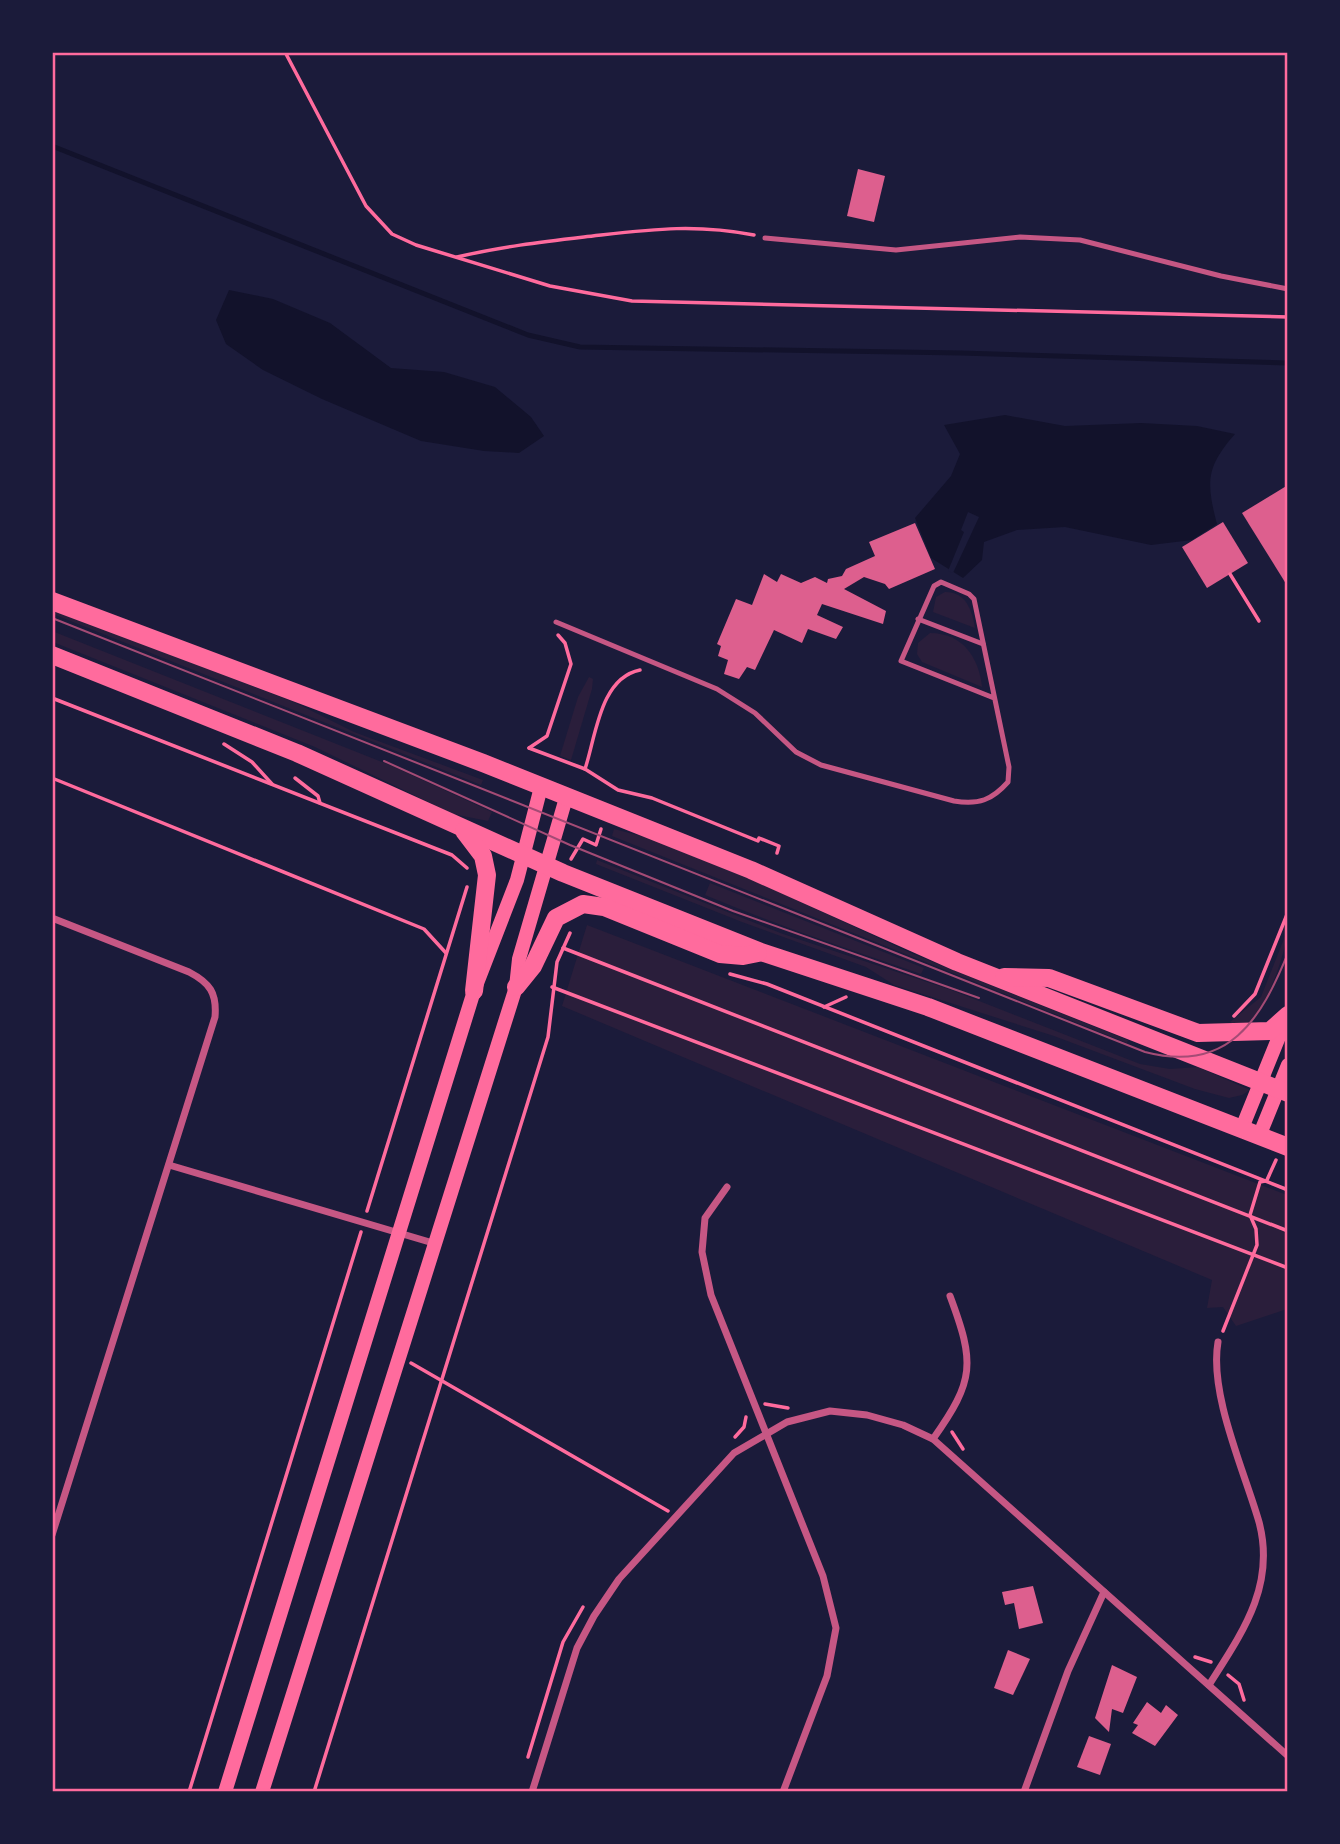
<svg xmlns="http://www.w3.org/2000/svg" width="1340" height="1844" font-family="Montserrat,sans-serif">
<rect width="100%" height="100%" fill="#1b1b3a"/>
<!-- green -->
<g fill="#2a1e3b">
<path d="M 945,592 C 966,592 972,610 975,628 L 933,612 L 936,597 Z"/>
<path d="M 52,609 L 294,702 L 354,732 L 483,780 L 481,785 L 53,614 Z"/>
<path d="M 52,631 L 392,766 L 492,812 L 488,821 L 453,814 L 315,747 L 53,642 Z"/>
<path d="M 930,633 C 963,633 979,658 982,687 L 922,662 L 917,654 L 918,643 Z"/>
<path d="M 589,677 L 593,679 L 592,689 L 571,760 L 560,756 L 578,697 Z"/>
<path d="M 614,829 L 649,838 L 762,884 L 911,953 L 1128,1040 L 1127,1043 L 612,836 Z"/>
<path d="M 597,860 L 783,934 L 951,990 L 1140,1064 L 1170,1069 L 1198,1067 L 1250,1090 L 1242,1095 L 1229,1098 L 1195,1089 L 1054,1036 L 894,985 L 866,967 L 742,922 L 596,864 Z"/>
<path d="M 710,883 L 924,968 L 921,974 C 848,949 776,925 705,895 Z"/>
<path d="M 587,925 L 1287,1195 L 1287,1309 L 1236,1326 L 1223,1307 L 1207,1308 L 1212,1280 L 562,1006 Z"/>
<path d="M 1287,931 C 1287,952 1261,1027 1238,1028 L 1230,1022 L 1261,997 Z"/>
</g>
<!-- water -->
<g fill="#12122b">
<path d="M 229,290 L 273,299 L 330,323 L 391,368 L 444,372 L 495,387 L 531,417 L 544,436 L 519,453 L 484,451 L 421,441 L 322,399 L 263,370 L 226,344 L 216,320 Z"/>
<path d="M 1005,415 L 1065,426 L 1141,423 L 1197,426 L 1235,434 C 1206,467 1206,482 1217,524 L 1192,540 L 1151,545 L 1065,527 L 1017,530 L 984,542 L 982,560 L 963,578 L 931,558 L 915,518 L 951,476 L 960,454 L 944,425 Z"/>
</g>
<!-- pier -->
<path fill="#1b1b3a" d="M 968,512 L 979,517 L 953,573 L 948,571 L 964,532 L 961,530 Z"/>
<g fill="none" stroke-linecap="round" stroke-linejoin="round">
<!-- stream -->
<path stroke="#12122b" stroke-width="5" d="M 52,146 L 528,335 L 580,347 L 961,353 L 1288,363"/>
</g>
<!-- building -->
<g fill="#dd5f8e">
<path d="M 858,169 L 885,176 L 874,222 L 847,216 Z"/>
<path d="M 1288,485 L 1288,587 L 1242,513 Z"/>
<path d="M 1223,522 L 1248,563 L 1207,588 L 1182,547 Z"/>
<path d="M 915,523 L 935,569 L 889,589 L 885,584 L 864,577 L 844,589 L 886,611 L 883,624 L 822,604 L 817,615 L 843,627 L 836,639 L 808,629 L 802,643 L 774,630 L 755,670 L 747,667 L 739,679 L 724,674 L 728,660 L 718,656 L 721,646 L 717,644 L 736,599 L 752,605 L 764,574 L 777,582 L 781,574 L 801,583 L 815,577 L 827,583 L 828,579 L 842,576 L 846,569 L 875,556 L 869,542 Z"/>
<path d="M 1033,1586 L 1043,1623 L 1019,1629 L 1014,1603 L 1005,1605 L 1002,1592 Z"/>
<path d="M 1008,1650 L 1030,1659 L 1013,1695 L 994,1688 Z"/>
<path d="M 1112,1665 L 1137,1677 L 1123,1713 L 1112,1709 L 1109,1732 L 1095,1718 Z"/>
<path d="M 1147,1702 L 1161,1713 L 1166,1705 L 1178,1715 L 1155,1746 L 1132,1733 L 1138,1725 L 1133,1723 Z"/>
<path d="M 1089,1736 L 1111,1744 L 1100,1775 L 1077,1767 Z"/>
</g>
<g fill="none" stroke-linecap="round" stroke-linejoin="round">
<!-- path -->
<g stroke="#ff6b9d" stroke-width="3.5">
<path d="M 285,52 L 366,206 L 392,234 L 416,245 L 550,286 L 632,301 L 1288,317"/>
<path d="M 457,257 C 499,247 541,242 584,237 C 647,230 691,223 754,235"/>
<path d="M 1230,574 L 1259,621"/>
<path d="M 52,698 L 452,855 L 467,868"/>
<path d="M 224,744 L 252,762 L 272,784"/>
<path d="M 529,748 L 585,769 L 618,790 L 652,798 L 758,841 L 759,838 L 779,846 L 777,853"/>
<path d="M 529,748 L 547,736 L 571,664 L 565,643 L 558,635"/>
<path d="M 585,769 C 596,736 600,678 640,670"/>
<path d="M 52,778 L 424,929 L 446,953"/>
<path d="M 295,778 L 318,796 L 320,803"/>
<path d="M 571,859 L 583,839 L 596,845 L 601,829"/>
<path d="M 563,948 L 1288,1231"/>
<path d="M 730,974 L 767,984 L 1288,1190"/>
<path d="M 552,987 L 1288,1268"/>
<path d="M 824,1007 L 846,997"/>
<path d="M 1234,1016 L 1255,994 L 1288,912"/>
<path d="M 1267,1180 L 1276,1160"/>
<path d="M 367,1211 L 467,887"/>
<path d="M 1223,1331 L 1257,1245 L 1256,1229 L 1250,1215 L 1260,1182 L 1265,1181"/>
<path d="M 411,1363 L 668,1511"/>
<path d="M 765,1404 L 788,1408"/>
<path d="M 952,1432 L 963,1449"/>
<path d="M 735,1437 L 744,1427 L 746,1417"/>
<path d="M 1195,1657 L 1211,1662"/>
<path d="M 1228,1675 L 1239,1684 L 1244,1700"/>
<path d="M 528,1757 L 563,1642 L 583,1607"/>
<path d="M 189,1792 L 361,1232"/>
<path d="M 314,1792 L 548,1037 L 557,962 L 570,933"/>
</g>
<!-- service -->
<g stroke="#c65784" stroke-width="5">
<path d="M 765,238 L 896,250 L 1020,237 L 1080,240 L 1221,276 L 1288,289"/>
<path d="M 918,619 L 983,644"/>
<path d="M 556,622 L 717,689 L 755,713 L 796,752 L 821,765 L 954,801 C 979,805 992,800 1008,782 L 1009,767 L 974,599 L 969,594 L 941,582 L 934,586 L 901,661 L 994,698"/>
</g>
<!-- minor -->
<g stroke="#c65784" stroke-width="7">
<path d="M 52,918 L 189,972 C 210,983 217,993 215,1017 L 52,1535"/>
<path d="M 169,1165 L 433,1243"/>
<path d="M 727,1187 L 705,1218 L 702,1252 L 711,1295 L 823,1576 L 836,1628 L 827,1676 L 783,1792"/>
<path d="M 933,1439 C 975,1380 975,1363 950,1296"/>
<path d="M 1209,1685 C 1242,1633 1276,1586 1259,1522 C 1244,1470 1209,1394 1218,1342"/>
<path d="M 532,1792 L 577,1648 L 594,1616 L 619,1579 L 734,1453 L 787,1422 L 830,1411 L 867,1415 L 903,1425 L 933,1439 L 1288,1756"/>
<path d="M 1024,1792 L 1068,1671 L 1104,1592"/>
</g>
<!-- secondary -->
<g stroke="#ff6b9d" stroke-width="14">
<path d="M 1242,1128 L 1287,1017"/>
<path d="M 1260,1134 L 1288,1065"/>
<path d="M 225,1792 L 474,991 L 517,880 L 541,787"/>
<path d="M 262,1792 L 516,987 L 519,959 L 566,798"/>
</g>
<!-- trunk -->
<g stroke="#ff6b9d" stroke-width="18">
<path d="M 52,601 L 483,763 L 751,870 L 957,962 L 1288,1093"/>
<path d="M 52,655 L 297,753 L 563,873 L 761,952 L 928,1007 L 1288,1147"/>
<path d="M 464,831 L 483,856 L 487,875 L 474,991"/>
<path d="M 1004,977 L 1049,978 L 1198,1033 L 1270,1031 L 1288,1015"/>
<path d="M 516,987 L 533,966 L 556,918 L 583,904 L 604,907 L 720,954 L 743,956 L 758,953"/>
</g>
<!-- tram -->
<g stroke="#a44b75" stroke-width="2">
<path d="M 52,618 L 1145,1052 C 1229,1074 1261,1019 1288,953"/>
<path d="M 384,761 L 570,845 L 733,911 L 979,998"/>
</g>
</g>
<!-- border -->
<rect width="1340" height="1844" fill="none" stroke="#1b1b3a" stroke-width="108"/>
<rect x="54" y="54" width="1232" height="1736" fill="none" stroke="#ff6b9d" stroke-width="2.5"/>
</svg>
